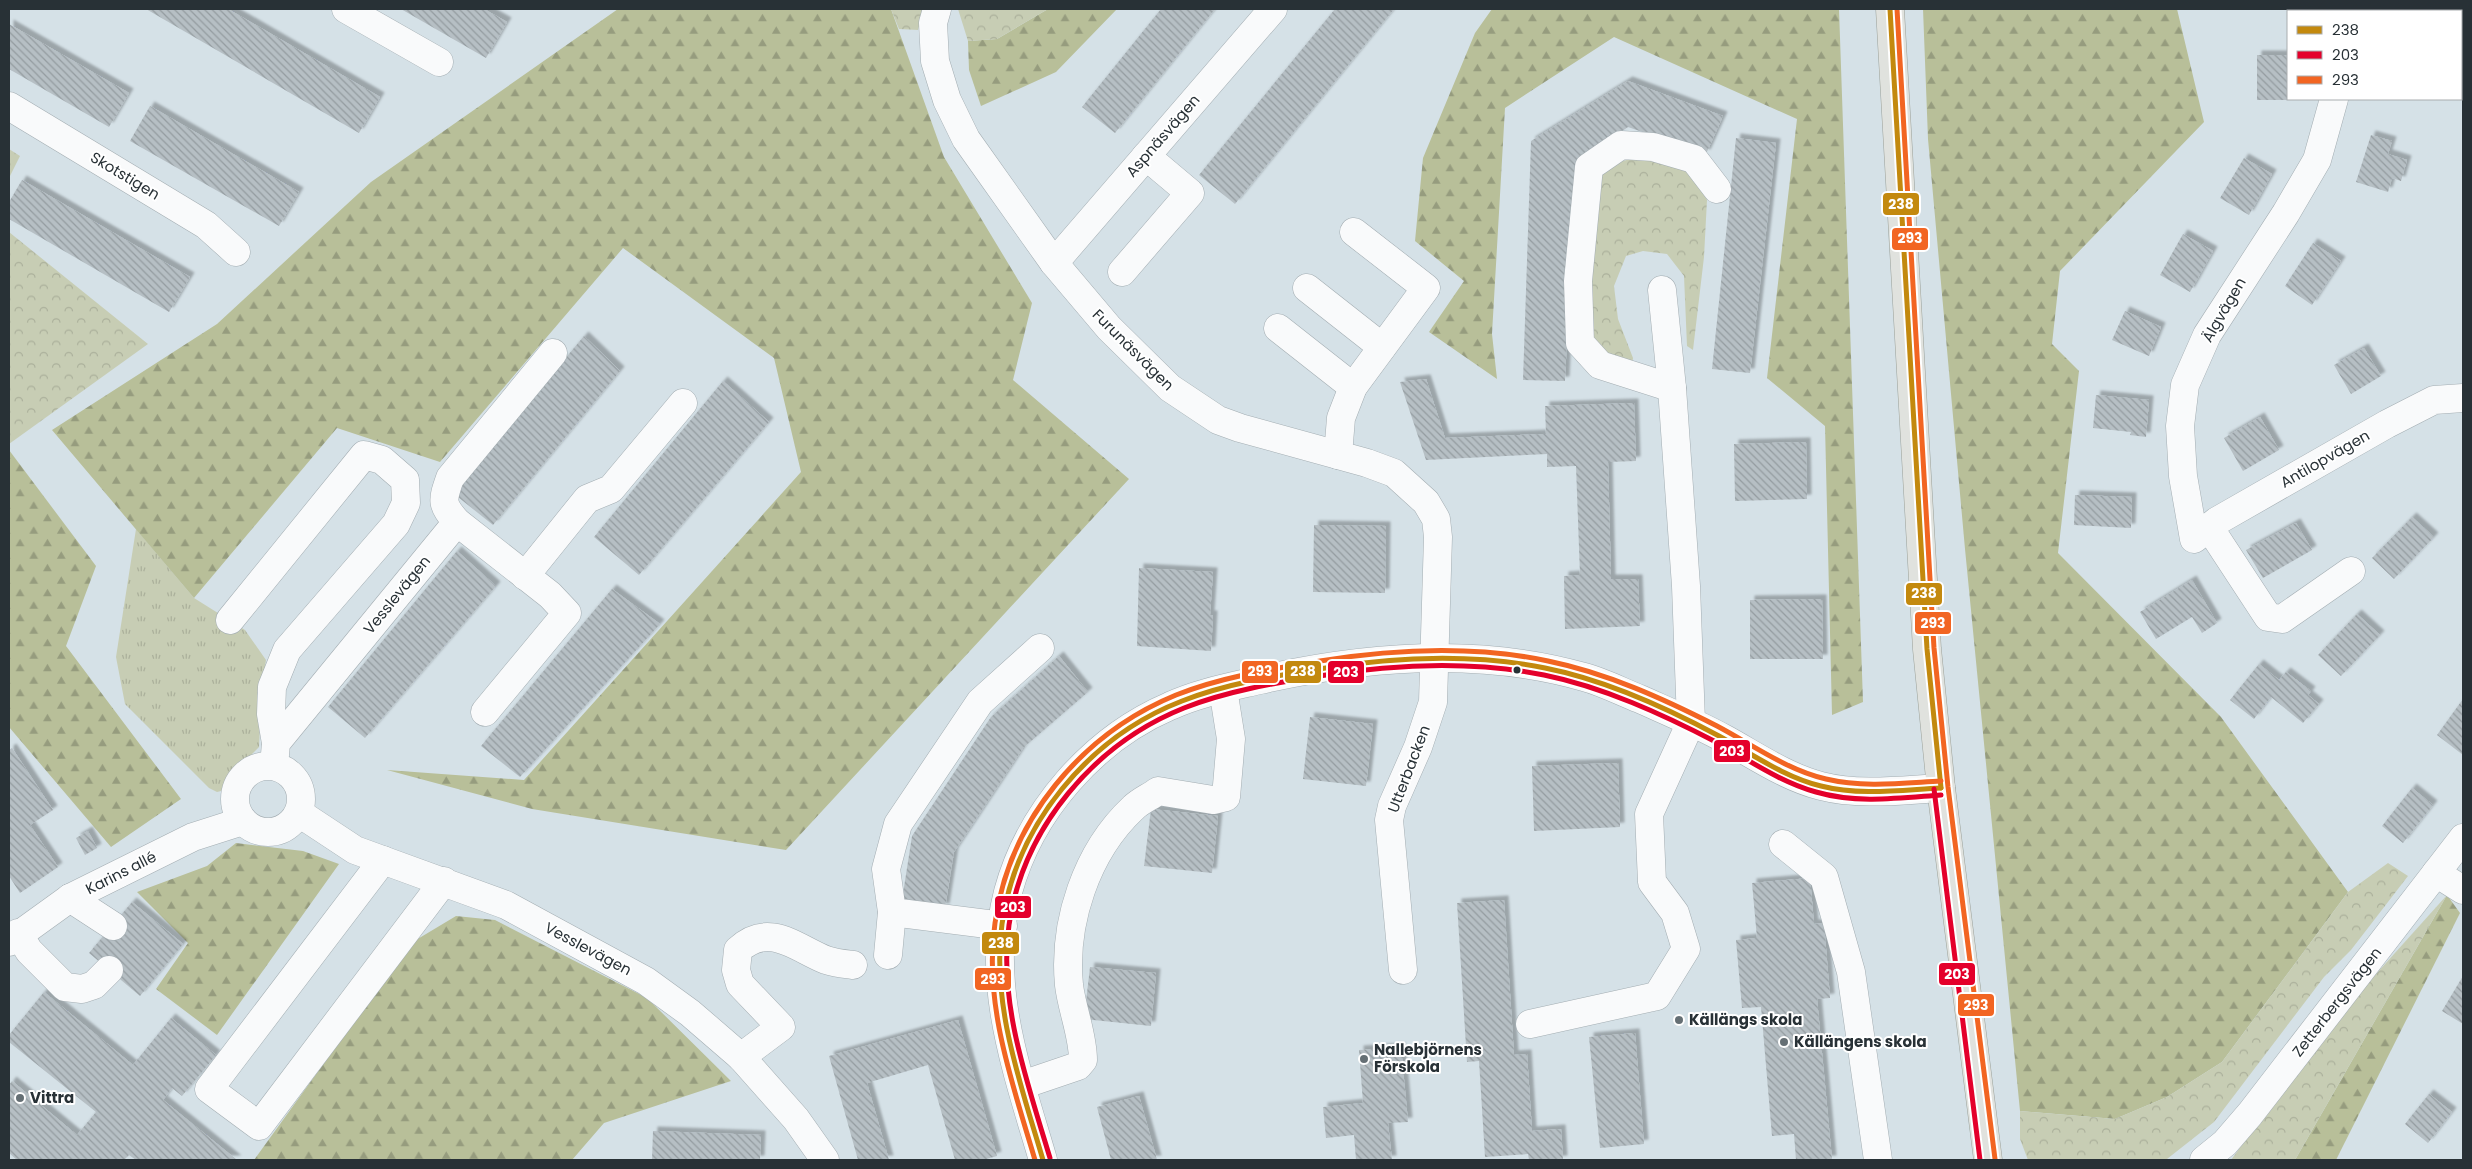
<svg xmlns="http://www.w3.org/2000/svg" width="2472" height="1169" font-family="Poppins,sans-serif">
<defs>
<pattern id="grass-tufts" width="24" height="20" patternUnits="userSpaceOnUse" patternTransform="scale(1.25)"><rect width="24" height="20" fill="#c7cdb4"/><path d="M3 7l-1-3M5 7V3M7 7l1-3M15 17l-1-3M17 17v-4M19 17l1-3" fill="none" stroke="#abb09b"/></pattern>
<pattern id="forest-firs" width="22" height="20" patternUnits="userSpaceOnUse" patternTransform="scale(1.25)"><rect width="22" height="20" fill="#b8bf99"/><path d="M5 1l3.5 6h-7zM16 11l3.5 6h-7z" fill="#969c7e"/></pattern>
<pattern id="park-crowns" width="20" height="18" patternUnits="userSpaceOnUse" patternTransform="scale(1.25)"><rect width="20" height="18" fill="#c7cdb4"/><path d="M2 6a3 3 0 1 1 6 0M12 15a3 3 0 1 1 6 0" fill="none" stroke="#abb09b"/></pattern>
<pattern id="building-back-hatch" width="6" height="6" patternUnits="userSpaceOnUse" patternTransform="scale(1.25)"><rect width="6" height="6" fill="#b6bfc4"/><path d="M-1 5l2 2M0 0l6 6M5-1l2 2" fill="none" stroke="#949ca0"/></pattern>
<filter id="shadow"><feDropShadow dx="4.5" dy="-4.5" stdDeviation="1" flood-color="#0004"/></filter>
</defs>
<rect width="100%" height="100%" fill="#d5e1e7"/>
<!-- grass -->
<path fill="url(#grass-tufts)" d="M 136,529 L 194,598 L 245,630 L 266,660 L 262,686 L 259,747 L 237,769 L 229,789 L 217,792 L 209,788 L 125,704 L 116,657 Z"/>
<!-- forest -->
<g fill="url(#forest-firs)">
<path d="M 618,9 L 891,9 L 944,157 L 1032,303 L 1013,380 L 1129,479 L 786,850 L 532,809 L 387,770 L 524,780 L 801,472 L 774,358 L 623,248 L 440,462 L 337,428 L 194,598 L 52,430 L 217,324 L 371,182 Z"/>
<path d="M 1048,9 L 1117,9 L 1056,72 L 981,106 L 969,70 L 968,41 L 997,39 Z"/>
<path d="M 1492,9 L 1839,9 L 1863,702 L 1832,715 L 1825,426 L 1767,378 L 1797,119 L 1614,37 L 1505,108 L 1492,334 L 1497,379 L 1429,332 L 1464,281 L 1415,241 L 1423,158 L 1475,33 Z"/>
<path d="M 1923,9 L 2177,9 L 2204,122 L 2060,271 L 2052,344 L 2079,371 L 2058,553 L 2221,717 L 2348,892 L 2222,1062 L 2167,1097 L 2115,1119 L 2020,1111 L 1965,549 L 1928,139 Z"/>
<path d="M 9,450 L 96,566 L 66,646 L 181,799 L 111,847 L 9,727 Z"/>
<path d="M 236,843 L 303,851 L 339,864 L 217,1035 L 156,989 L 188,943 L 137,892 L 207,866 Z"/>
<path d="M 2447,895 L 2460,913 L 2336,1160 L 2295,1160 Z"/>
<path d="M 456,916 L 495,920 L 647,998 L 731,1081 L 604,1123 L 572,1160 L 254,1160 L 411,943 Z"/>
</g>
<!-- park -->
<g fill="url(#park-crowns)">
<path d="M 891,9 L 924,9 L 918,30 L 899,29 Z"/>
<path d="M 958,9 L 1048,9 L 997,39 L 968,41 Z"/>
<path d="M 9,149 L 20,156 L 9,178 Z"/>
<path d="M 1637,157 L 1674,158 L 1695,172 L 1707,200 L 1704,257 L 1693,350 L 1687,346 L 1684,276 L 1667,254 L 1643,251 L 1626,256 L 1614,286 L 1618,319 L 1633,358 L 1632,365 L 1588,344 L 1597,183 L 1609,165 Z"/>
<path d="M 9,232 L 148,344 L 9,444 Z"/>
<path d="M 2388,863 L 2408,876 L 2351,950 L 2324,977 L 2214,1122 L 2167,1159 L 2028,1160 L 2020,1139 L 2020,1111 L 2115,1119 L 2167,1097 L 2222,1062 L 2348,892 Z"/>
<path d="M 2447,895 L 2295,1160 L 2231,1160 L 2324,1032 Z"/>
</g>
<!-- building -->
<g fill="url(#building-back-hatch)" filter="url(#shadow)">
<path d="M 146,9 L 228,9 L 380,97 L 359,133 Z"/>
<path d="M 401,9 L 484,9 L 507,22 L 486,58 Z"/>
<path d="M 1161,9 L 1215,9 L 1115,133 L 1082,107 Z"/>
<path d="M 1335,9 L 1394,9 L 1235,204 L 1199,175 Z"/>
<path d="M 9,24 L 129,93 L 109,127 L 9,69 Z"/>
<rect x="2257" y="55" width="31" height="45"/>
<path d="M 1628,81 L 1723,116 L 1706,154 L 1628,127 L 1575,163 L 1565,381 L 1523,380 L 1531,141 Z"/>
<path d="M 150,106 L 299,192 L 279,226 L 130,141 Z"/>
<path d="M 2371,135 L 2392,141 L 2388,154 L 2407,160 L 2401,181 L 2392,178 L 2388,192 L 2356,182 Z"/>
<path d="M 1736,138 L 1776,143 L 1750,373 L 1712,369 Z"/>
<path d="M 2244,158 L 2272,174 L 2249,215 L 2220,198 Z"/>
<path d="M 22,180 L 190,277 L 169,312 L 9,219 L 9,202 Z"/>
<path d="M 2183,234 L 2213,251 L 2190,292 L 2160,275 Z"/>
<path d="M 2313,243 L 2341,261 L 2312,305 L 2285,286 Z"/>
<path d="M 2125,311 L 2161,327 L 2149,356 L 2112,340 Z"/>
<path d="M 584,336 L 620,371 L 493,525 L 453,493 Z"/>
<path d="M 2364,348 L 2381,376 L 2351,394 L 2334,365 Z"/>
<path d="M 1426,379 L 1445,438 L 1546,434 L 1545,406 L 1634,403 L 1636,461 L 1608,462 L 1611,579 L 1638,579 L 1640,626 L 1565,629 L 1564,576 L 1580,575 L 1576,466 L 1547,467 L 1547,454 L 1426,460 L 1400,382 Z"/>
<path d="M 723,381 L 769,422 L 639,575 L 594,537 Z"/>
<path d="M 2096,395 L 2149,400 L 2146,437 L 2130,435 L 2131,432 L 2093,428 Z"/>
<path d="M 2260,417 L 2279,450 L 2243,471 L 2224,438 Z"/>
<path d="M 1806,442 L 1807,499 L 1735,501 L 1734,444 Z"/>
<path d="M 2075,495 L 2132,497 L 2131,528 L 2074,525 Z"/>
<path d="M 2412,517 L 2434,537 L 2394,579 L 2372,558 Z"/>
<path d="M 2296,523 L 2312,550 L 2263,578 L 2246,550 Z"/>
<path d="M 1314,525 L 1386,526 L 1385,593 L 1313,592 Z"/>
<path d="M 457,551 L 496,586 L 365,738 L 328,707 Z"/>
<path d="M 1139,568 L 1213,572 L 1210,615 L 1213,615 L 1211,651 L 1137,646 Z"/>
<path d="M 2192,580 L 2217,623 L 2202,633 L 2192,617 L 2156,639 L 2140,612 Z"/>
<path d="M 612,589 L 660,624 L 520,777 L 481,746 Z"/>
<path d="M 1822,599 L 1823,659 L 1750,659 L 1750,600 Z"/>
<path d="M 2357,614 L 2380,635 L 2341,676 L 2318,655 Z"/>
<path d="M 1059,656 L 1088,692 L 1023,748 L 954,852 L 945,908 L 902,900 L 912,836 L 991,717 Z"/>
<path d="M 2259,664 L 2279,680 L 2286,672 L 2311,691 L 2308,695 L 2319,704 L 2303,723 L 2271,697 L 2254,719 L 2230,700 Z"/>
<path d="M 2463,699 L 2463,755 L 2437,735 Z"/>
<path d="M 1310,717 L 1373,724 L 1366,786 L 1303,779 Z"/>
<path d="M 12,748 L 53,810 L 30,825 L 58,867 L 20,893 L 9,876 L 9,750 Z"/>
<path d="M 1618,763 L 1620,827 L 1534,831 L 1532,766 Z"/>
<path d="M 2412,788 L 2433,805 L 2403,843 L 2382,826 Z"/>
<path d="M 1151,809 L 1218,816 L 1212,873 L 1144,866 Z"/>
<path d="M 88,831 L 97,848 L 85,855 L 76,838 Z"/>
<path d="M 1810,878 L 1814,924 L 1824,923 L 1830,998 L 1817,999 L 1832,1160 L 1796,1160 L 1794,1134 L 1772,1136 L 1761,1007 L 1742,1008 L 1736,940 L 1757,938 L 1752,883 Z"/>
<path d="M 1504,900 L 1514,1055 L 1527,1054 L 1532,1131 L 1561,1129 L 1563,1160 L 1529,1160 L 1528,1154 L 1485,1157 L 1479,1061 L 1467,1062 L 1457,903 Z"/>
<path d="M 132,902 L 183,944 L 140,996 L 89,953 Z"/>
<path d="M 1090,967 L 1156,973 L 1151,1026 L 1084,1019 Z"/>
<path d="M 2463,976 L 2463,1024 L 2442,1011 Z"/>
<path d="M 44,992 L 133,1065 L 171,1018 L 216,1055 L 182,1096 L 172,1088 L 163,1100 L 237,1160 L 136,1160 L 129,1155 L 124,1160 L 17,1160 L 9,1153 L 9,1085 L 12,1081 L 77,1135 L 96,1112 L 9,1042 L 9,1035 Z"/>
<path d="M 958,1020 L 997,1156 L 983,1160 L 955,1160 L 928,1065 L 867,1083 L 889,1160 L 858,1160 L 829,1056 Z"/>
<path d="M 1635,1033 L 1644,1144 L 1600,1148 L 1589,1037 Z"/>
<path d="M 1401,1047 L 1408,1122 L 1388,1123 L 1392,1160 L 1356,1160 L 1354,1135 L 1326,1138 L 1323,1107 L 1363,1103 L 1359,1050 Z"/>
<path d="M 2429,1094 L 2452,1112 L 2428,1143 L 2405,1124 Z"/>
<path d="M 1139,1096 L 1157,1160 L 1111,1160 L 1097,1107 Z"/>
<path d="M 653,1131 L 761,1135 L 760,1160 L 652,1160 Z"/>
</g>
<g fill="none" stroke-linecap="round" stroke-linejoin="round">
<defs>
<g id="minor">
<path d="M 346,9 L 439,62"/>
<path d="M 937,9 L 933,23 L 935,61 L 947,100 L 966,139 L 1054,263 L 1109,328 L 1170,388 L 1218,420 L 1240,428 L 1367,463 L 1394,473 L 1426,502 L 1436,519 L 1438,537 L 1433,702 L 1418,747 L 1392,806 L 1389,820 L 1403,970"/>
<path d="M 2331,9 L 2331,11"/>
<path d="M 2334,99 L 2317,160 L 2286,213 L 2207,335 L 2185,385 L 2180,426 L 2183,476 L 2194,539 L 2217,521 L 2387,424 L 2434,400 L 2463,398"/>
<path d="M 9,106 L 206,225 L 236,252"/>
<path d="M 1054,263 L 1273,9"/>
<path d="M 1122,272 L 1190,193 L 1146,156"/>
<path d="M 1307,288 L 1382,347"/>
<path d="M 1278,328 L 1353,387"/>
<path d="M 1672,388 L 1600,365 L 1580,343 L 1578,281 L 1589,167 L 1621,145 L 1653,147 L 1694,159 L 1717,189"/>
<path d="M 1338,455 L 1341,418 L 1353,387 L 1426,288 L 1354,232"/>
<path d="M 2209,527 L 2268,617 L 2282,619 L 2351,571"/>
<path d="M 525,576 L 587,499 L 611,489 L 683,403"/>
<path d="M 230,620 L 364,455 L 382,460 L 405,480 L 406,503 L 396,524 L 287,650 L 272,687 L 271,714 L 276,743"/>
<path d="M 485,712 L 567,613 L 550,595 L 457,522 C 441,504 442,501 450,478 L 553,353"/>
<circle cx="268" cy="799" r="33"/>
<path d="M 274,766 L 276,743 L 457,522"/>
<path d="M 299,813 L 355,850 L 506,905 L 646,981 L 690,1013 L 741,1057 L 796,1119 L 825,1160"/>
<path d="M 1783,844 L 1824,877 L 1851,972 L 1878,1160"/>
<path d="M 383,860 L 209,1089 L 259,1126 L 444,881"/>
<path d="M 2436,873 L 2463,890"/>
<path d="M 70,898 L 113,926"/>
<path d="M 1003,926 L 892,912 L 886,869 L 898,824 L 980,702 L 1040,648"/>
<path d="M 18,933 L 29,951 L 65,987 L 82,989 L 94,985 L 109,970"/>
<path d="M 9,942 L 70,898 L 193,837 L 243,821"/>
<path d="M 888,955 L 892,912"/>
<path d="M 1530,1024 L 1657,996 L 1686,949 L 1675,913 L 1652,882 L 1649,814 L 1691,722 L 1686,586 L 1672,388 L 1662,290"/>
<path d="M 741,1057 L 781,1027 L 740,984 L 736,970 L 738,950 C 769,921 796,948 826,960 C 835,963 845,964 853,965"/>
<path d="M 1022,1085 L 1078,1066 L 1083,1060 C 1083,1035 1072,1010 1069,985 C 1063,923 1086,852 1133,808 C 1140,801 1150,797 1158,791 L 1213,800 L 1226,797 L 1231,739 L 1223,689"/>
<path d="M 1043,1160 C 1018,1074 984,983 1008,892 C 1030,811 1093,739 1170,706 C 1198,693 1230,687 1260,680 C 1365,656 1479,647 1584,677 C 1603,682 1622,692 1640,699 C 1669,712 1698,724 1725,739 C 1756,756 1786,777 1821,786 C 1860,796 1902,790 1941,788"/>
<path d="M 2204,1160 L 2225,1143 L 2250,1114 L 2463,838"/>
</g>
<path id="major" d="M 1890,9 L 1927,649 L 1941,788 L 1988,1160"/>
</defs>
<!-- minor casing -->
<use href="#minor" stroke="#a3adb2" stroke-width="29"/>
<!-- major casing -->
<use href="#major" stroke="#9aa099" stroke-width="29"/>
<!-- minor -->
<use href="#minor" stroke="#f9fafb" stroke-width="28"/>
<!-- major -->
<use href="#major" stroke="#e0e2de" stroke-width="28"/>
<defs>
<g id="bus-1">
<path d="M 1890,9 L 1927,649 L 1941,788"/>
<path d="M 1043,1160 C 1021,1085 991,1004 1002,924 C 1016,824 1089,737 1182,701 C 1225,684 1274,676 1319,669 C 1393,657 1471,653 1545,668 C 1606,680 1665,707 1719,736 C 1752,754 1784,777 1821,786 C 1860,796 1901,790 1941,788"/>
</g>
<g id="bus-2">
<path d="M 1934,789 L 1980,1160"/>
<path d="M 1050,1158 C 1028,1084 998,1003 1009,925 C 1023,828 1094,744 1184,708 C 1227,691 1275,683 1319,676 C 1393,664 1470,660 1544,675 C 1603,687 1662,714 1716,742 C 1749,760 1780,782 1816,792 C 1857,804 1900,798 1941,795"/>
</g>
<g id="bus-3">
<path d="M 1897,9 L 1934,648 L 1948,787 L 1995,1159"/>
<path d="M 1035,1160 C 1013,1085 983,1003 995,923 C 1009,821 1081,734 1176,695 C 1221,677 1272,669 1320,661 C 1394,649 1473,645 1548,661 C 1607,673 1664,699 1717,726 C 1753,745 1787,770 1826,779 C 1864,788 1903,783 1941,781"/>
</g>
</defs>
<!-- bus-1 casing -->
<use href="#bus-1" stroke="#fff" stroke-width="9"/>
<!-- bus-2 casing -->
<use href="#bus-2" stroke="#fff" stroke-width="9"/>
<!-- bus-3 casing -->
<use href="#bus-3" stroke="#fff" stroke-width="9"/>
<!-- bus-1 -->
<use href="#bus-1" stroke="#c3890e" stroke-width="5"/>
<!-- bus-2 -->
<use href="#bus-2" stroke="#e4002b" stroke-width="5"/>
<!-- bus-3 -->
<use href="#bus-3" stroke="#f26522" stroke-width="5"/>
</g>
<!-- markers -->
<circle fill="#283136" stroke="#fff" stroke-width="2" cx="1517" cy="670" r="4.5"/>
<g fill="#656f74" stroke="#fff" stroke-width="2">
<circle cx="1679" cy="1020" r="5"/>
<circle cx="1784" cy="1042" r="5"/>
<circle cx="1364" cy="1059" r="5"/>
<circle cx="20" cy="1098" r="5"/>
</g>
<g text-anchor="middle" stroke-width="4" stroke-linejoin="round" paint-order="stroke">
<!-- street labels -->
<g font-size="15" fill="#283136" stroke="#fff">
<text transform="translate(1163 136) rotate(-49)" y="5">Aspnäsvägen</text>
<text transform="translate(125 176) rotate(31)" y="5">Skotstigen</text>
<text transform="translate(2224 310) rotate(-60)" y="5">Älgvägen</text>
<text transform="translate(1133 350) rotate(45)" y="5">Furunäsvägen</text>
<text transform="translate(2325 459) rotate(-30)" y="5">Antilopvägen</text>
<text transform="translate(397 595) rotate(-51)" y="5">Vesslevägen</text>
<text transform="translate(1409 769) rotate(-69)" y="5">Utterbacken</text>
<text transform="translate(121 873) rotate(-27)" y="5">Karins allé</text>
<text transform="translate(588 949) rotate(28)" y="5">Vesslevägen</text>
<text transform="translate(2337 1002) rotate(-52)" y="5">Zetterbergsvägen</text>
</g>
<!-- poi labels -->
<g font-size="15" font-weight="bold" fill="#283136" stroke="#fff" text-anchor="start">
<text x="1689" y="1025">Källängs skola</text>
<text x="1794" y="1047">Källängens skola</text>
<text x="1374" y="1055">Nallebjörnens<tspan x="1374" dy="17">Förskola</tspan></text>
<text x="30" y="1103">Vittra</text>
</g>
</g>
<g stroke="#fff" stroke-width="2">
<rect x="1882" y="192" width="38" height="24" rx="5" fill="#c3890e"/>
<rect x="1891" y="227" width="38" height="24" rx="5" fill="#f26522"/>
<rect x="1905" y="582" width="38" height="24" rx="5" fill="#c3890e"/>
<rect x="1914" y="611" width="38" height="24" rx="5" fill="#f26522"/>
<rect x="1284" y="660" width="38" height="24" rx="5" fill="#c3890e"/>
<rect x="1241" y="660" width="38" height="24" rx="5" fill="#f26522"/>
<rect x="1327" y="660" width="38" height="24" rx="5" fill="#e4002b"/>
<rect x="1713" y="739" width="38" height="24" rx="5" fill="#e4002b"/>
<rect x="994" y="895" width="38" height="24" rx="5" fill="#e4002b"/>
<rect x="981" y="931" width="39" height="24" rx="5" fill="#c3890e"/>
<rect x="1938" y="962" width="38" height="24" rx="5" fill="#e4002b"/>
<rect x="974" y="967" width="38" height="24" rx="5" fill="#f26522"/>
<rect x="1957" y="993" width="38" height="24" rx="5" fill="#f26522"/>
</g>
<g font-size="14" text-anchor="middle" font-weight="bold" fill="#fff">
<text x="1901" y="209">238</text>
<text x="1910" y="243">293</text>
<text x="1924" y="598">238</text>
<text x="1933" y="628">293</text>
<text x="1303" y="676">238</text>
<text x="1260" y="676">293</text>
<text x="1346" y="677">203</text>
<text x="1732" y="756">203</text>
<text x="1013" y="912">203</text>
<text x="1001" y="948">238</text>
<text x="1957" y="979">203</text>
<text x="993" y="984">293</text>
<text x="1976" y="1010">293</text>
</g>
<!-- border -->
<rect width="2472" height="1169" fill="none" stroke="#283136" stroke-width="20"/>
<!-- legend -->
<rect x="2287" y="10" width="175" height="90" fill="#ffffff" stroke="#a9adaf"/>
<rect x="2297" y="26" width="25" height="8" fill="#c3890e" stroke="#a9adaf"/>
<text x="2332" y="35" font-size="15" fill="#283136">238</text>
<rect x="2297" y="51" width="25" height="8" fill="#e4002b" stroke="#a9adaf"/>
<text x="2332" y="60" font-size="15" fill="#283136">203</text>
<rect x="2297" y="76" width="25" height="8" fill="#f26522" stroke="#a9adaf"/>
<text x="2332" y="85" font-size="15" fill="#283136">293</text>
</svg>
